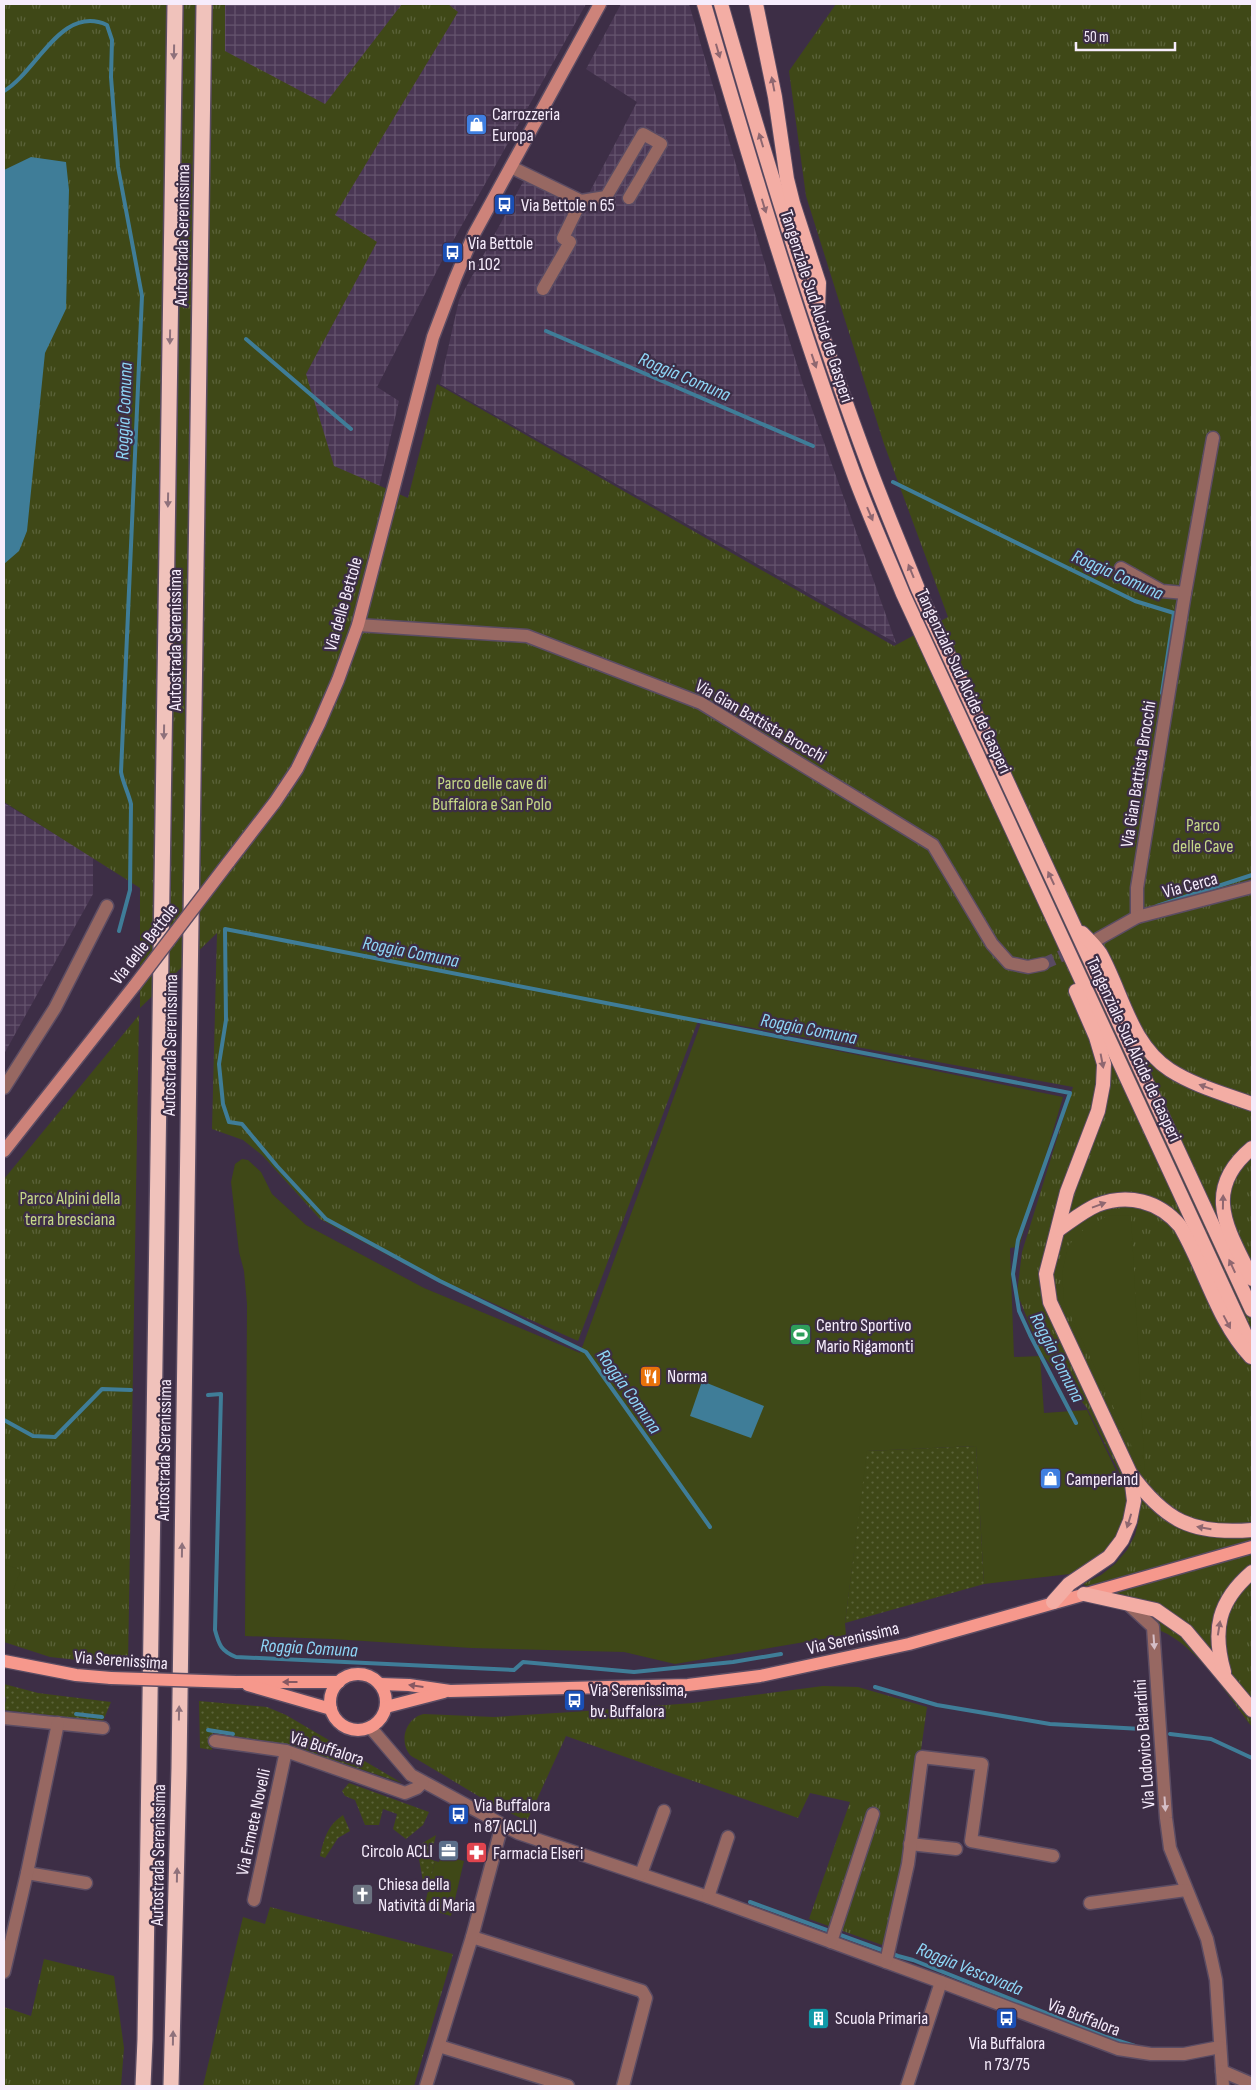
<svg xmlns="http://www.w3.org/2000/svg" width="1256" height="2090" font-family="'Sofia Sans Condensed',sans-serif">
<defs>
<pattern id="industrial-grid" width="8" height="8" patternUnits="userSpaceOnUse" patternTransform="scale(1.25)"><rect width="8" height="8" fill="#4a3754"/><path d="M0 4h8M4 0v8" fill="none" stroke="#65546e"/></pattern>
<pattern id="grass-dots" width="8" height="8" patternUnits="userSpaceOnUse" patternTransform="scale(1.25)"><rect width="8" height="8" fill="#3f4817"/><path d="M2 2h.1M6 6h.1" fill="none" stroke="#5b633a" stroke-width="1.8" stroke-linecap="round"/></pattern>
<pattern id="park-tufts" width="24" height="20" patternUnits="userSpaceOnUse" patternTransform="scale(1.25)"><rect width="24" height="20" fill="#3f4817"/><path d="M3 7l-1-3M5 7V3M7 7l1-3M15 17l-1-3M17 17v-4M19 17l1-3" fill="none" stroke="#5b633a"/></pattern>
</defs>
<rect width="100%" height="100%" fill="#3d2e46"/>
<!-- industrial -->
<g fill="url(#industrial-grid)">
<path d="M 222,4 L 586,4 L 444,257 L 377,387 L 399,401 L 378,491 L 223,407 Z"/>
<path d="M 621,4 L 689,4 L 763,257 L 803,384 L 896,643 L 440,384 L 459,300 L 530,169 L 587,197 L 637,102 L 586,69 Z"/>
<path d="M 4,803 L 93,857 L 93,894 L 4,1054 Z"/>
</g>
<!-- grass -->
<g fill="url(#grass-dots)">
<path d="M 976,1446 L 984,1584 L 845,1623 L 866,1451 Z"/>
<path d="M 4,1684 L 38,1693 L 111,1702 L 103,1721 L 4,1710 L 6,1698 L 4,1696 Z"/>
<path d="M 199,1701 L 267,1707 L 286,1715 L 402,1783 L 286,1744 L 213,1733 L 212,1750 L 200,1748 Z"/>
<path d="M 349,1783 L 429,1812 L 423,1825 L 406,1839 L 393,1829 L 397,1814 L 383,1809 L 379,1825 L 365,1825 L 355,1800 L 345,1796 L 342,1791 Z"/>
<path d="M 343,1815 L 350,1831 L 338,1838 L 325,1858 L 320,1856 C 324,1838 328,1825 343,1815 Z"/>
<path d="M 436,1835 L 430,1859 L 435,1861 L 430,1883 L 423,1881 L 419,1859 L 413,1849 Z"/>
</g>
<!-- park -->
<g fill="url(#park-tufts)">
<path d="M 4,4 L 225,4 L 225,51 L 325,104 L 402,4 L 448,4 L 458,12 L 335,215 L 377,242 L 306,374 L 334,466 L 408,498 L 437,384 L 894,646 L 948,617 L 884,444 L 806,196 L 789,71 L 836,4 L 1252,4 L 1252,1727 C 1229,1697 1196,1645 1161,1631 L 1083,1584 L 1101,1575 L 1115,1564 L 1127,1550 L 1135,1535 L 1139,1519 L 1127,1488 L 1087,1408 L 1041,1353 L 1017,1293 L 1022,1252 L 1073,1087 L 699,1018 L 578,1341 L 405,1264 L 320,1219 L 262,1155 L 243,1140 L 212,1129 L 217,933 L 140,1008 L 140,888 L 4,802 Z"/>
<path d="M 139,1015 L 128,1663 L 106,1663 L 50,1657 L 4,1642 L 4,1179 Z"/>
<path d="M 823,1686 L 858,1687 L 927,1707 L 905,1864 L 885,1946 L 809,1919 L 850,1802 L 810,1793 L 798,1818 L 566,1736 L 527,1821 L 495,1806 L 420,1761 C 417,1759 412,1757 410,1755 C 398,1740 407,1717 424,1714 L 494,1717 L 572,1712 L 693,1703 Z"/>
<path d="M 270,1907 L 453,1954 L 414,2086 L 203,2086 L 243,1917 L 265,1924 Z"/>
<path d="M 44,1959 L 114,1976 L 124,2048 L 121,2086 L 4,2086 L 4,2007 L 31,2016 Z"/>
</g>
<!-- garden -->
<g fill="#3f4817">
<path d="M 701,1023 L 1063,1097 L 1019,1247 L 1010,1248 L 1014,1357 L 1040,1356 L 1044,1413 L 1087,1410 L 1125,1489 L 1127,1514 L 1119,1532 L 1111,1545 L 1092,1561 L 1070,1574 L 984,1584 L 976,1446 L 867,1451 L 845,1623 L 846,1635 L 675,1664 L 624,1652 L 471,1648 L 333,1639 L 245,1636 L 247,1304 L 244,1271 L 239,1252 L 231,1182 L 235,1164 L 242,1159 L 248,1160 L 261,1172 L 272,1194 L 306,1225 L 424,1288 L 580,1353 Z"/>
<path d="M 1131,1215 L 1145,1475 L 1064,1301 L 1062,1273 L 1068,1246 L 1086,1227 L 1108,1216 Z"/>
<path d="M 4,1564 L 21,1570 L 8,1604 L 4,1603 Z"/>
<path d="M 441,1855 L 464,1861 L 451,1916 L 424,1908 L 435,1861 L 439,1862 Z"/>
</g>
<!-- water -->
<g fill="#3f7d98">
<path d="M 31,157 L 66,162 L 69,190 L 66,309 L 45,353 L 27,531 L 19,551 L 4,564 L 4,170 Z"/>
<path d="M 702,1381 L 764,1406 L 751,1438 L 690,1416 Z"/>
</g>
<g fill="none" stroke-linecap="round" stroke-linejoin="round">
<!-- stream -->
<g stroke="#3f7d98" stroke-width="4">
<path d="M 4,91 C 37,72 61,4 107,25 L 112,40 L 111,77 L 118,167 L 142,296 L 121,772 C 123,783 128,792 131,804 L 130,890 L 119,931"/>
<path d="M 546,331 L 813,446"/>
<path d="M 246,339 L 351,429"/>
<path d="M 893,482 L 1135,601 L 1174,613 L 1162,693"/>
<path d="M 1157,906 L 1252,875"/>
<path d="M 208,1395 L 221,1394 L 215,1630 C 219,1645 221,1651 236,1657 L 514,1670 L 523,1662 L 634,1672 L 733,1662 L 781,1654"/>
<path d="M 4,1420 L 33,1436 L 55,1437 L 102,1389 L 131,1390"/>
<path d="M 710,1527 L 586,1352 L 440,1281 L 326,1219 L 277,1166 L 242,1124 L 229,1122 L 223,1104 L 219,1064 L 226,1020 L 225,929 L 1070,1093 L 1018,1240 L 1013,1274 L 1019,1311 L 1030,1335 L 1076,1423"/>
<path d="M 875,1687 L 937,1705 L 1050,1724 L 1142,1729"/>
<path d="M 76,1714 L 102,1717"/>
<path d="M 208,1730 L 233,1734"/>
<path d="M 1170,1734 L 1211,1739 L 1252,1758"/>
<path d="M 750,1902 L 898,1956 L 913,1960 L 1106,2037 L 1135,2046"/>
</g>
<!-- minor-tunnel -->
<path stroke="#594a61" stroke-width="12" stroke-dasharray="12 6" stroke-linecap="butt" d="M 1043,964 L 1077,949"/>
<defs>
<g id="minor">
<path d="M 511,167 L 581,201 L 606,197 L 643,134 L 661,144 L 629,198"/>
<path d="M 543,289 L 570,242 L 563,238 L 581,201"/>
<path d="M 1121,568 L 1162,591 L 1185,593"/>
<path d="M 358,625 L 527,636 L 701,703 L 933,845 L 992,944 L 1009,963 L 1028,967 L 1043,964"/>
<path d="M 1137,917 L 1137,888 L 1185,593 L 1213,438"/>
<path d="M 1098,939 L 1137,917 L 1252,887"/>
<path d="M 4,1088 L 55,1008 L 107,906"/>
<path d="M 1128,1604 L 1153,1627 L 1166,1818 L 1170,1848 L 1207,1939 L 1216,1980 L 1223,2086"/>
<path d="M 4,1718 L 103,1728"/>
<path d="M 370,1727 L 411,1775 L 518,1833 L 708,1897 L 941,1982 L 1118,2049 L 1151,2054 L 1184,2054 L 1220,2047"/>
<path d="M 215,1741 L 286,1751 L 405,1793 L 417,1788 L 423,1782"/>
<path d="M 910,1844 L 956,1849"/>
<path d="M 27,1873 L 86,1883"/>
<path d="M 641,1874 L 664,1811"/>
<path d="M 708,1897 L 728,1837"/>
<path d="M 254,1900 L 286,1751"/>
<path d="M 1090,1903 L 1186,1890"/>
<path d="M 472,1937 L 642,1991 L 646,1998 L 645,2002 L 623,2086"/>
<path d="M 831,1942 L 873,1814"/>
<path d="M 886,1962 L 908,1864 L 922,1757 L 982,1764 L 971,1841 L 1053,1856"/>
<path d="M 4,1972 L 27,1873 L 58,1723"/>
<path d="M 439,2046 L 568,2086"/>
<path d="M 1222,2071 L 1252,2084"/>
<path d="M 426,2086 L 472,1937 L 502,1825"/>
<path d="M 907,2086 L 941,1982"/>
</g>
<g id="secondary">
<path d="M 228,863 L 275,802 L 297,769 L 319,724 L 338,680 L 358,625 L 433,337 L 455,279 L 474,234 L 600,4"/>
<path d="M 4,1151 L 135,985"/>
</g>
<g id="primary">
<path d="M 4,1661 L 76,1675 L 111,1678"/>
<circle cx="358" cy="1702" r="28"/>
<path d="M 236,1682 L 339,1682"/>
<path d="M 380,1684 L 409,1685 L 450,1691 L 688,1685 L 760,1676 L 909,1644 L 1252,1547"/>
<path d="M 248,1685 L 331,1709"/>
<path d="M 386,1707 L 444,1692"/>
</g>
<g id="trunk">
<path d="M 704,4 C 750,161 797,318 853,472 C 868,513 886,553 903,594 L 1252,1349"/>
<path d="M 721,4 C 766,160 813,317 870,469 C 885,509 902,549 918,589 L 1252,1310"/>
<path d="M 756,4 L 775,97 L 787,179 L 793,203 L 819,283 L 818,309"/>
<path d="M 1082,933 C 1088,939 1095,946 1100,953 C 1122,992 1130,1044 1170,1070 C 1195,1086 1225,1094 1252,1104"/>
<path d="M 1076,991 L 1096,1037 L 1104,1064 L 1103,1085 L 1098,1111 L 1067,1192 L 1052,1251 L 1046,1274 L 1050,1302 L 1130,1473 C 1165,1521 1192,1535 1252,1530"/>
<path d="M 1252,1148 C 1200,1191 1229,1231 1252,1279"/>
<path d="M 1058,1230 C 1070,1222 1083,1211 1097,1205 C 1128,1193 1159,1201 1180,1226 C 1205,1268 1217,1321 1251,1357"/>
<path d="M 1084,1594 L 1156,1610 L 1186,1631 L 1252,1710"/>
<path d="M 1053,1602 L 1069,1584 L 1109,1557 L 1122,1540 L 1130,1521 L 1134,1501 L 1131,1476"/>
<path d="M 1224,1672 C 1212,1630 1218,1601 1252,1572"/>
</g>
<g id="motorway">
<path d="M 143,2086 L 145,2039 L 175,4"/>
<path d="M 171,2086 L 179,1768 L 204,4"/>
</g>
</defs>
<!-- minor casing -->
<use href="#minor" stroke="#5b4c63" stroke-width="15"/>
<!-- secondary casing -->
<use href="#secondary" stroke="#5b4c63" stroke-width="15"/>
<!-- primary casing -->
<use href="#primary" stroke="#5b4c63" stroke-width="15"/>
<!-- trunk casing -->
<use href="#trunk" stroke="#5b4c63" stroke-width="16"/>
<!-- motorway casing -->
<use href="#motorway" stroke="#5b4c63" stroke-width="18"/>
<!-- minor -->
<use href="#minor" stroke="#976862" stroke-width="12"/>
<!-- secondary -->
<use href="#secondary" stroke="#cd837a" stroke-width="12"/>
<!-- primary -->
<use href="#primary" stroke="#f6988c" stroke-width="12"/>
<!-- trunk -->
<use href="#trunk" stroke="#f3ada4" stroke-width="14"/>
<!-- motorway -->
<use href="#motorway" stroke="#f0c2bb" stroke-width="15"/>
<defs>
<path id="secondary-bridge" d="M 135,985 L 228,863"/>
<path id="primary-bridge" d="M 111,1678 L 236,1682"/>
</defs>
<!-- secondary-bridge casing -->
<use href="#secondary-bridge" stroke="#5b4c63" stroke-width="15" stroke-linecap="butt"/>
<!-- primary-bridge casing -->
<use href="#primary-bridge" stroke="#5b4c63" stroke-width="15" stroke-linecap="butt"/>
<!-- secondary-bridge -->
<use href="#secondary-bridge" stroke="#cd837a" stroke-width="12"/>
<!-- primary-bridge -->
<use href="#primary-bridge" stroke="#f6988c" stroke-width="12"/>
</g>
<!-- one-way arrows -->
<defs><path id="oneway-solid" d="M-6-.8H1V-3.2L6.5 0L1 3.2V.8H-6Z" transform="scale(1.25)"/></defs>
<g fill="#8f6770">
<use href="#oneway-solid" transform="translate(718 51) rotate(74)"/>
<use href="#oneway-solid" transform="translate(773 84) rotate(-101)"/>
<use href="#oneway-solid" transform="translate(761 140) rotate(-107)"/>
<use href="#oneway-solid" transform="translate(764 206) rotate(73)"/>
<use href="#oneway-solid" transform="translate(814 361) rotate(71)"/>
<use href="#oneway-solid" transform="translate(870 514) rotate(67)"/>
<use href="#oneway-solid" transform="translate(911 571) rotate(-112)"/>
<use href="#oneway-solid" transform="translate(1051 878) rotate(-115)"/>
<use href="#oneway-solid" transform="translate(1102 1061) rotate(79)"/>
<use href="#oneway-solid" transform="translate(1206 1087) rotate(-160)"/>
<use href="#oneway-solid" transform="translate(1223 1202) rotate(-89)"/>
<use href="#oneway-solid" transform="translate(1099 1205) rotate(-20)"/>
<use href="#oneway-solid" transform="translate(1232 1266) rotate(-115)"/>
<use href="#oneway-solid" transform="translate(1227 1322) rotate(62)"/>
<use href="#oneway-solid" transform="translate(1129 1521) rotate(107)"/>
<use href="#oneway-solid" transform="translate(1204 1528) rotate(-170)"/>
<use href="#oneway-solid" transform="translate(1219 1628) rotate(-81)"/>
</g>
<g fill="#8e717b">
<use href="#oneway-solid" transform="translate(174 52) rotate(91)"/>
<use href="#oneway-solid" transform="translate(170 337) rotate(91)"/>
<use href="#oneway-solid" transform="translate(168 500) rotate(91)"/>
<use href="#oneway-solid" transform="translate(164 732) rotate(91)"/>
<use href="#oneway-solid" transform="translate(182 1550) rotate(-89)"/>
<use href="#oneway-solid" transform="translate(179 1713) rotate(-89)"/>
<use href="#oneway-solid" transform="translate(177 1875) rotate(-89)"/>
<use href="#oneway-solid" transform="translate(173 2038) rotate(-89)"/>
</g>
<g fill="#d5bec6">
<use href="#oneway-solid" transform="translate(1154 1642) rotate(86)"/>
<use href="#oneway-solid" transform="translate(1165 1804) rotate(86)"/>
</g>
<g fill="#875862">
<use href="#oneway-solid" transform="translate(290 1682) rotate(-180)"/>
<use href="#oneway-solid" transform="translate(416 1686) rotate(-172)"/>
</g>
<!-- icons -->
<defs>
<symbol id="shop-square" viewBox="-11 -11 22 22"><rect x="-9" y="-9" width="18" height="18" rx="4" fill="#3f7fe0" stroke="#3d2e46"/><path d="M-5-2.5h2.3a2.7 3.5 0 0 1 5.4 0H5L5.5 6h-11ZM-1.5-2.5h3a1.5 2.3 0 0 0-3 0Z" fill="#fff"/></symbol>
<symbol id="bus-square" viewBox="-11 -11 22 22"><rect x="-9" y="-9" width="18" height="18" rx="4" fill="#1a4fb4" stroke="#3d2e46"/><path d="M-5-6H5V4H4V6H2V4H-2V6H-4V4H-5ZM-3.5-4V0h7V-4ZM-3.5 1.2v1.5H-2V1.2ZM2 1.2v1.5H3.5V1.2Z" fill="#fff"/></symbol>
<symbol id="stadium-square" viewBox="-11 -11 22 22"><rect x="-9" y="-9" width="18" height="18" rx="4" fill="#2e9e5b" stroke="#3d2e46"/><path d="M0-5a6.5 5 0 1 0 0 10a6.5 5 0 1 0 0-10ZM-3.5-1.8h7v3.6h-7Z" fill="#fff"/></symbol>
<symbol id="restaurant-square" viewBox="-11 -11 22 22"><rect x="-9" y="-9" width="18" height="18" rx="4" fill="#e8710a" stroke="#3d2e46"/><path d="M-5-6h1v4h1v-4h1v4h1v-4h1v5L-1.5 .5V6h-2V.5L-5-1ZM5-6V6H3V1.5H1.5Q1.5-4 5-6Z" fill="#fff"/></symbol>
<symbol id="office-square" viewBox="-11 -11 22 22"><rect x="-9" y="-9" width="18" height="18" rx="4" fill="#5c6f8a" stroke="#3d2e46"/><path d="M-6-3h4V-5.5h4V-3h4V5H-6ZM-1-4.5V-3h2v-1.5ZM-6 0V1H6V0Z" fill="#fff"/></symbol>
<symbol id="pharmacy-square" viewBox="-11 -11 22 22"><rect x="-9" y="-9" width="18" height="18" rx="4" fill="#e0444e" stroke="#3d2e46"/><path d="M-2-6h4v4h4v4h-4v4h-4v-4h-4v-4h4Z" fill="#fff"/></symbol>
<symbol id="church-square" viewBox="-11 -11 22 22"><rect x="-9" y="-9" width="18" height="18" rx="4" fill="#6b7280" stroke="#3d2e46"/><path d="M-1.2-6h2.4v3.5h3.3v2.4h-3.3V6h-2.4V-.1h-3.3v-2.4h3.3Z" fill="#fff"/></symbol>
<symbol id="building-square" viewBox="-11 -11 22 22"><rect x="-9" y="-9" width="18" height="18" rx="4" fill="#0f9aa8" stroke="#3d2e46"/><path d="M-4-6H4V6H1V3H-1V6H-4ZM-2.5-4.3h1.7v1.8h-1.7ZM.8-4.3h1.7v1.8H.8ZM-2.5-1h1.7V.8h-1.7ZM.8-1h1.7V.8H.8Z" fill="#fff"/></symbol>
</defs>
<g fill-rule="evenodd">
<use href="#shop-square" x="464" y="112" width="25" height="25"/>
<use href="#bus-square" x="492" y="192" width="25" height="25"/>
<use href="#bus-square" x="440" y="240" width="25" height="25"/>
<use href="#stadium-square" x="788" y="1322" width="25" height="25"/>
<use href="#restaurant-square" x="638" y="1364" width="25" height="25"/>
<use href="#shop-square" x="1038" y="1466" width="25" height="25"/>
<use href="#bus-square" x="562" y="1688" width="25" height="25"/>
<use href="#bus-square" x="446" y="1802" width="25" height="25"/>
<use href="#office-square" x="436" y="1838" width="25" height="25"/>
<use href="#pharmacy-square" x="464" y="1840" width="25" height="25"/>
<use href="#church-square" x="350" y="1882" width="25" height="25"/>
<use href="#building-square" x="806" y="2006" width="25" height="25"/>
<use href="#bus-square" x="994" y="2006" width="25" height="25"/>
</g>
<g text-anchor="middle" stroke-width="4.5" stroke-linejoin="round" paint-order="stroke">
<!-- poi labels -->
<g font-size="18" fill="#f6ecfc" stroke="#3d2e46" text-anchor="start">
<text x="492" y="120">Carrozzeria<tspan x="492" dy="21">Europa</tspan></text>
<text x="521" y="211">Via Bettole n 65</text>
<text x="468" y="249">Via Bettole<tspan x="468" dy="21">n 102</tspan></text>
<text x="816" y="1331">Centro Sportivo<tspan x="816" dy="21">Mario Rigamonti</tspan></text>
<text x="667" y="1382">Norma</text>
<text x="1066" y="1485">Camperland</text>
<text x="590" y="1696">Via Serenissima,<tspan x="590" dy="21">bv. Buffalora</tspan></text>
<text x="474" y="1811">Via Buffalora<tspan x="474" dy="21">n 87 (ACLI)</tspan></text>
<text x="433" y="1857" text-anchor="end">Circolo ACLI</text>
<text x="493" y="1859">Farmacia Elseri</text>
<text x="378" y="1890">Chiesa della<tspan x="378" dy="21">Natività di Maria</tspan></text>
<text x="835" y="2024">Scuola Primaria</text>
<text x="1007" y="2049" text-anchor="middle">Via Buffalora<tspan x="1007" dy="21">n 73/75</tspan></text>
</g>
<!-- street labels -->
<g font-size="18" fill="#f6ecfc" stroke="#3d2e46">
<text transform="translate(182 235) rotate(-89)" y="6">Autostrada Serenissima</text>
<text transform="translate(817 306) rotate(72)" y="6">Tangenziale Sud Alcide de Gasperi</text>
<text transform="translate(343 604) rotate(-74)" y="6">Via delle Bettole</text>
<text transform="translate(175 640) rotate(-90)" y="6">Autostrada Serenissima</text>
<text transform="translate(964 681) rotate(65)" y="6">Tangenziale Sud Alcide de Gasperi</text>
<text transform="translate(761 721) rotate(30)" y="6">Via Gian Battista Brocchi</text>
<text transform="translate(1138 774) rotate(-81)" y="6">Via Gian Battista Brocchi</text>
<text transform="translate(1190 885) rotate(-15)" y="6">Via Cerca</text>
<text transform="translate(144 944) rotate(-52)" y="6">Via delle Bettole</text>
<text transform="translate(170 1045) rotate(-89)" y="6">Autostrada Serenissima</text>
<text transform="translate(1134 1049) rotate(65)" y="6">Tangenziale Sud Alcide de Gasperi</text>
<text transform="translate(164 1450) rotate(-89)" y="6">Autostrada Serenissima</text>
<text transform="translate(853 1638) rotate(-13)" y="6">Via Serenissima</text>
<text transform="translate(121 1660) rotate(4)" y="6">Via Serenissima</text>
<text transform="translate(1144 1744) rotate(-94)" y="6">Via Lodovico Balardini</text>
<text transform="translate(327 1748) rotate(18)" y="6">Via Buffalora</text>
<text transform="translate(253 1822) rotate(-78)" y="6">Via Ermete Novelli</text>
<text transform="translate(158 1855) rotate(-89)" y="6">Autostrada Serenissima</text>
<text transform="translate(1084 2017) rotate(21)" y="6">Via Buffalora</text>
</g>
<!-- park labels -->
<g font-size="18" fill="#c5d787" stroke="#3d2e46">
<text x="492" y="789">Parco delle cave di<tspan x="492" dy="21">Buffalora e San Polo</tspan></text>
<text x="1203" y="831">Parco<tspan x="1203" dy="21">delle Cave</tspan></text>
<text x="70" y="1204">Parco Alpini della<tspan x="70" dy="21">terra bresciana</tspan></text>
</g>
<!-- water labels -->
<g font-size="19" font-style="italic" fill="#8ed6f7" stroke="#3d2e46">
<text transform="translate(685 376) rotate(23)" y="7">Roggia Comuna</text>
<text transform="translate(123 411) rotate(-88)" y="7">Roggia Comuna</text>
<text transform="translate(1118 574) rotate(24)" y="7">Roggia Comuna</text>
<text transform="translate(411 951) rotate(11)" y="7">Roggia Comuna</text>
<text transform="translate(809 1028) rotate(11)" y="7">Roggia Comuna</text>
<text transform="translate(1058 1357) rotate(63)" y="7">Roggia Comuna</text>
<text transform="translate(630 1391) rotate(55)" y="7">Roggia Comuna</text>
<text transform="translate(309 1647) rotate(3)" y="7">Roggia Comuna</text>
<text transform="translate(970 1968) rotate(22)" y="7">Roggia Vescovada</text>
</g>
</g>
<!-- border -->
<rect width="1256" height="2090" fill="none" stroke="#f6ecfc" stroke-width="10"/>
<!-- scale -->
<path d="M1076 42v8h99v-8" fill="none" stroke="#f6ecfc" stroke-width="2.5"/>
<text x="1084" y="42" font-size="15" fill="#f6ecfc" stroke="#3d2e46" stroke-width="4" paint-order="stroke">50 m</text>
</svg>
